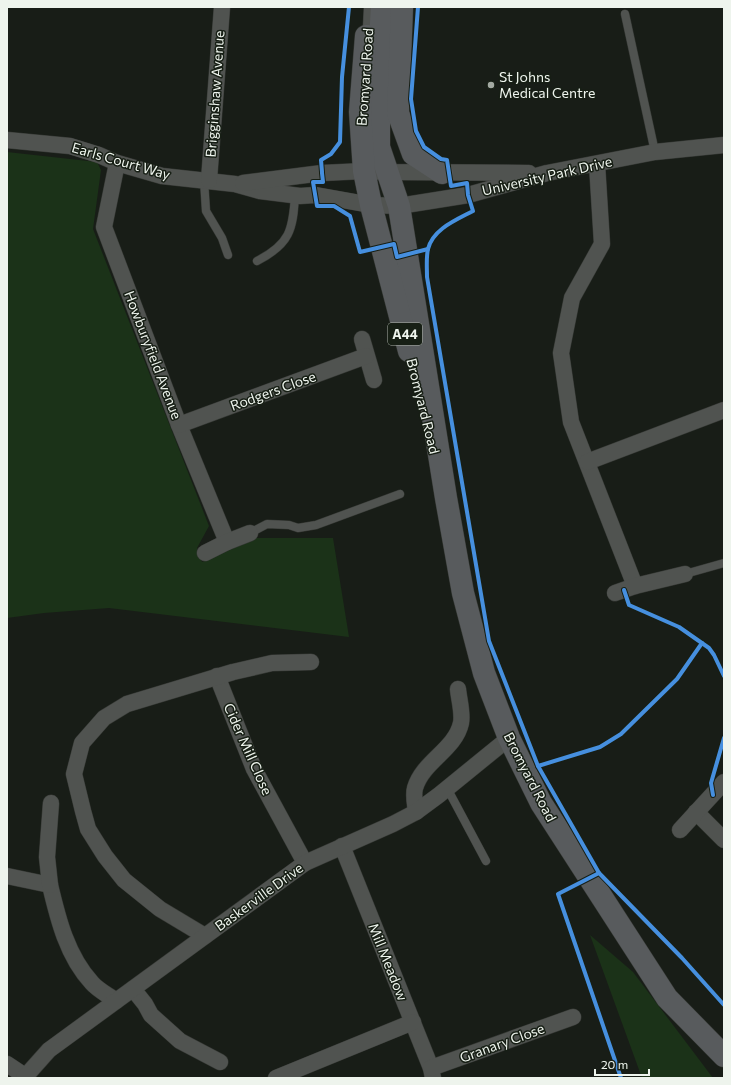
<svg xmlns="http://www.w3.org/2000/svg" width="731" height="1085" font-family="Commissioner,sans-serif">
<rect width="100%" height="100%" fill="#181d17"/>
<!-- green -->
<g fill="#1b3218">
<path d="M 7,152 L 97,162 L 101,170 L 93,229 L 209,526 L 197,548 L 202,562 L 256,538 L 333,538 L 349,637 L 109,608 L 44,613 L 7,618 Z"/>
<path d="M 590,935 L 633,972 L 713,1078 L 642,1078 Z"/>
</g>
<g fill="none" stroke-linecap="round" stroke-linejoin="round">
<defs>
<g id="service">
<path d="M 625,14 L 655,152"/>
<path d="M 367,27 L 368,7"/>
<path d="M 204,180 L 206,211 L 222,238 L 228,255"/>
<path d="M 257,261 C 290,244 293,230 295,195"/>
<path d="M 250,533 L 267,524 L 289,525 L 298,528 L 316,525 L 400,494"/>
<path d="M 685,574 L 724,563"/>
<path d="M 447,788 L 486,861"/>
</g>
<g id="minor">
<path d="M 7,140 L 70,146 L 99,155 L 117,163 L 162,176 L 235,184 L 260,191 L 300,196 L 315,195 L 371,205 L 399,206 L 468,195 L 547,173 L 655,152 L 724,145"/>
<path d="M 117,163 L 104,227 L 179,425 L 227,542"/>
<path d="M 597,164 L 602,244 L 572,298 L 561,353 L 571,422 L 635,586"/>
<path d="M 209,180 L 222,7"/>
<path d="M 243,183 L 322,173 L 364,171 L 388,172 L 529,173"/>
<path d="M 362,339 L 374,380"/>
<path d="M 179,425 L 366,356"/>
<path d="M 587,462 L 724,410"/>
<path d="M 205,553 L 227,542 L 250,533"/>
<path d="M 615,593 L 635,586 L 685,574"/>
<path d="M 217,676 L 254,769 L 305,863"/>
<path d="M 416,812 C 415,804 413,795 415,788 C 423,761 455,750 461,723 C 463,713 459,700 458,689"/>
<path d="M 696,812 L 724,840"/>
<path d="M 680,830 L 724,782"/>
<path d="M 342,846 L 431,1068 L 433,1078"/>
<path d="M 7,876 L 50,885 C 58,919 67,956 92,983 C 98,990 108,995 116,1001"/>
<path d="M 50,885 L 47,857 L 51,803"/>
<path d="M 205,936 L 160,909 L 124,880 L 105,856 L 88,829 L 83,811 L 74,774 L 82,743 L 104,718 L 127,704 L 233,672 L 272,663 L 311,662"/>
<path d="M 133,989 L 145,1004 L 151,1015 L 180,1041 L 220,1062"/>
<path d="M 7,1064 L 25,1076"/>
<path d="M 431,1068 L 573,1017"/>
<path d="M 24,1078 L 49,1050 L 305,863 L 393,824 L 416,812 L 439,795 L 509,738"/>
<path d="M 276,1078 L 413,1022"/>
</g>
<g id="primary">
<path d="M 382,7 L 379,55 L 379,147 L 399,206 L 446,498 L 463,593 L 484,673 L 509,738 L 541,803 L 667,998 L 724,1056"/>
<path d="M 402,7 L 398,113 L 413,154 L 442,173"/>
<path d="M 366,36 L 360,112 L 364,171 L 371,205 L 409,351"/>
</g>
</defs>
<!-- service casing -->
<use href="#service" stroke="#363935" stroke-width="9"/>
<!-- minor casing -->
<use href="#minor" stroke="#363935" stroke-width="17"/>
<!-- primary casing -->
<use href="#primary" stroke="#363935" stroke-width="23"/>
<!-- service -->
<use href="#service" stroke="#505350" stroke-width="8"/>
<!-- minor -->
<use href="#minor" stroke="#505350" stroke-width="16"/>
<!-- primary -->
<use href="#primary" stroke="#585b5d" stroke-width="22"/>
<defs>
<g id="cycleway">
<path d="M 418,7 L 411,99 L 416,131 L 424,147 L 441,159 L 447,160 L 451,186 L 467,183 L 468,195 L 473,211 C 456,220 433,229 428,249 C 426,257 427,268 427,277 L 489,641 L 538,766 L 599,873"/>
<path d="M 322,172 L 321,160 L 331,154 L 340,142 L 342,77 L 349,7"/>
<path d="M 322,173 L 323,182 L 313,182 L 317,206 L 334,206 L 350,216 L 360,252 L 394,244 L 397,257 L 428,249"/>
<path d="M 624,590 L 629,605 L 679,627 L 709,648 L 714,655 L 724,676"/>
<path d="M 538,766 L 600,747 L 621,734 L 677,679 L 702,643"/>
<path d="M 713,795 L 711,783 L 724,738"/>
<path d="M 621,1078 L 558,894 L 599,873 L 682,958 L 724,1005"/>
</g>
</defs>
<!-- cycleway casing -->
<use href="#cycleway" stroke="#171f15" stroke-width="6"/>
<!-- cycleway -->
<use href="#cycleway" stroke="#468fdf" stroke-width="4"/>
</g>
<!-- markers -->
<circle fill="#a3a9a2" stroke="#171f15" stroke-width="1.5" cx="491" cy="85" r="4"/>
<g text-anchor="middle" stroke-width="3" stroke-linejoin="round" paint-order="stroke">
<!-- shield labels -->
<rect fill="#171f15" stroke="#aeb4ac" stroke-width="1" x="388" y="323" width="34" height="22" rx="3"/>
<g font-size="13" font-weight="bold" fill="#eef4ed">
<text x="405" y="339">A44</text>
</g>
<!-- street labels -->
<g font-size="14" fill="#eef4ed" stroke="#171f15">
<text transform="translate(365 77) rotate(-86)" y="5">Bromyard Road</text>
<text transform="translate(215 94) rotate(-86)" y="5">Brigginshaw Avenue</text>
<text transform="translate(121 161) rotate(16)" y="5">Earls Court Way</text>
<text transform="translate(547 176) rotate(-13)" y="5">University Park Drive</text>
<text transform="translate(153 355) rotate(69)" y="5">Howburyfield Avenue</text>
<text transform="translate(273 391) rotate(-20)" y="5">Rodgers Close</text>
<text transform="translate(423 406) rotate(76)" y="5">Bromyard Road</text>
<text transform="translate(248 749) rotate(66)" y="5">Cider Mill Close</text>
<text transform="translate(530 777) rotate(63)" y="5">Bromyard Road</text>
<text transform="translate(259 897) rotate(-36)" y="5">Baskerville Drive</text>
<text transform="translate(388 962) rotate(68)" y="5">Mill Meadow</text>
<text transform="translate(502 1043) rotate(-20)" y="5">Granary Close</text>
</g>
<!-- poi labels -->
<g font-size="14" fill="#eef4ed" stroke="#171f15" text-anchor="start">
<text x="499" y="82">St Johns<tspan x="499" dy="16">Medical Centre</tspan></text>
</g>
</g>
<!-- border -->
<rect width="731" height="1085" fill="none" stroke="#eef4ed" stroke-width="16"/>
<!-- scale -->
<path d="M595 1069v6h54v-6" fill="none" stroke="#eef4ed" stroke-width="2"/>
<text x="601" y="1069" font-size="12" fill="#eef4ed" stroke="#171f15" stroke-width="3" paint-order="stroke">20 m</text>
</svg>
